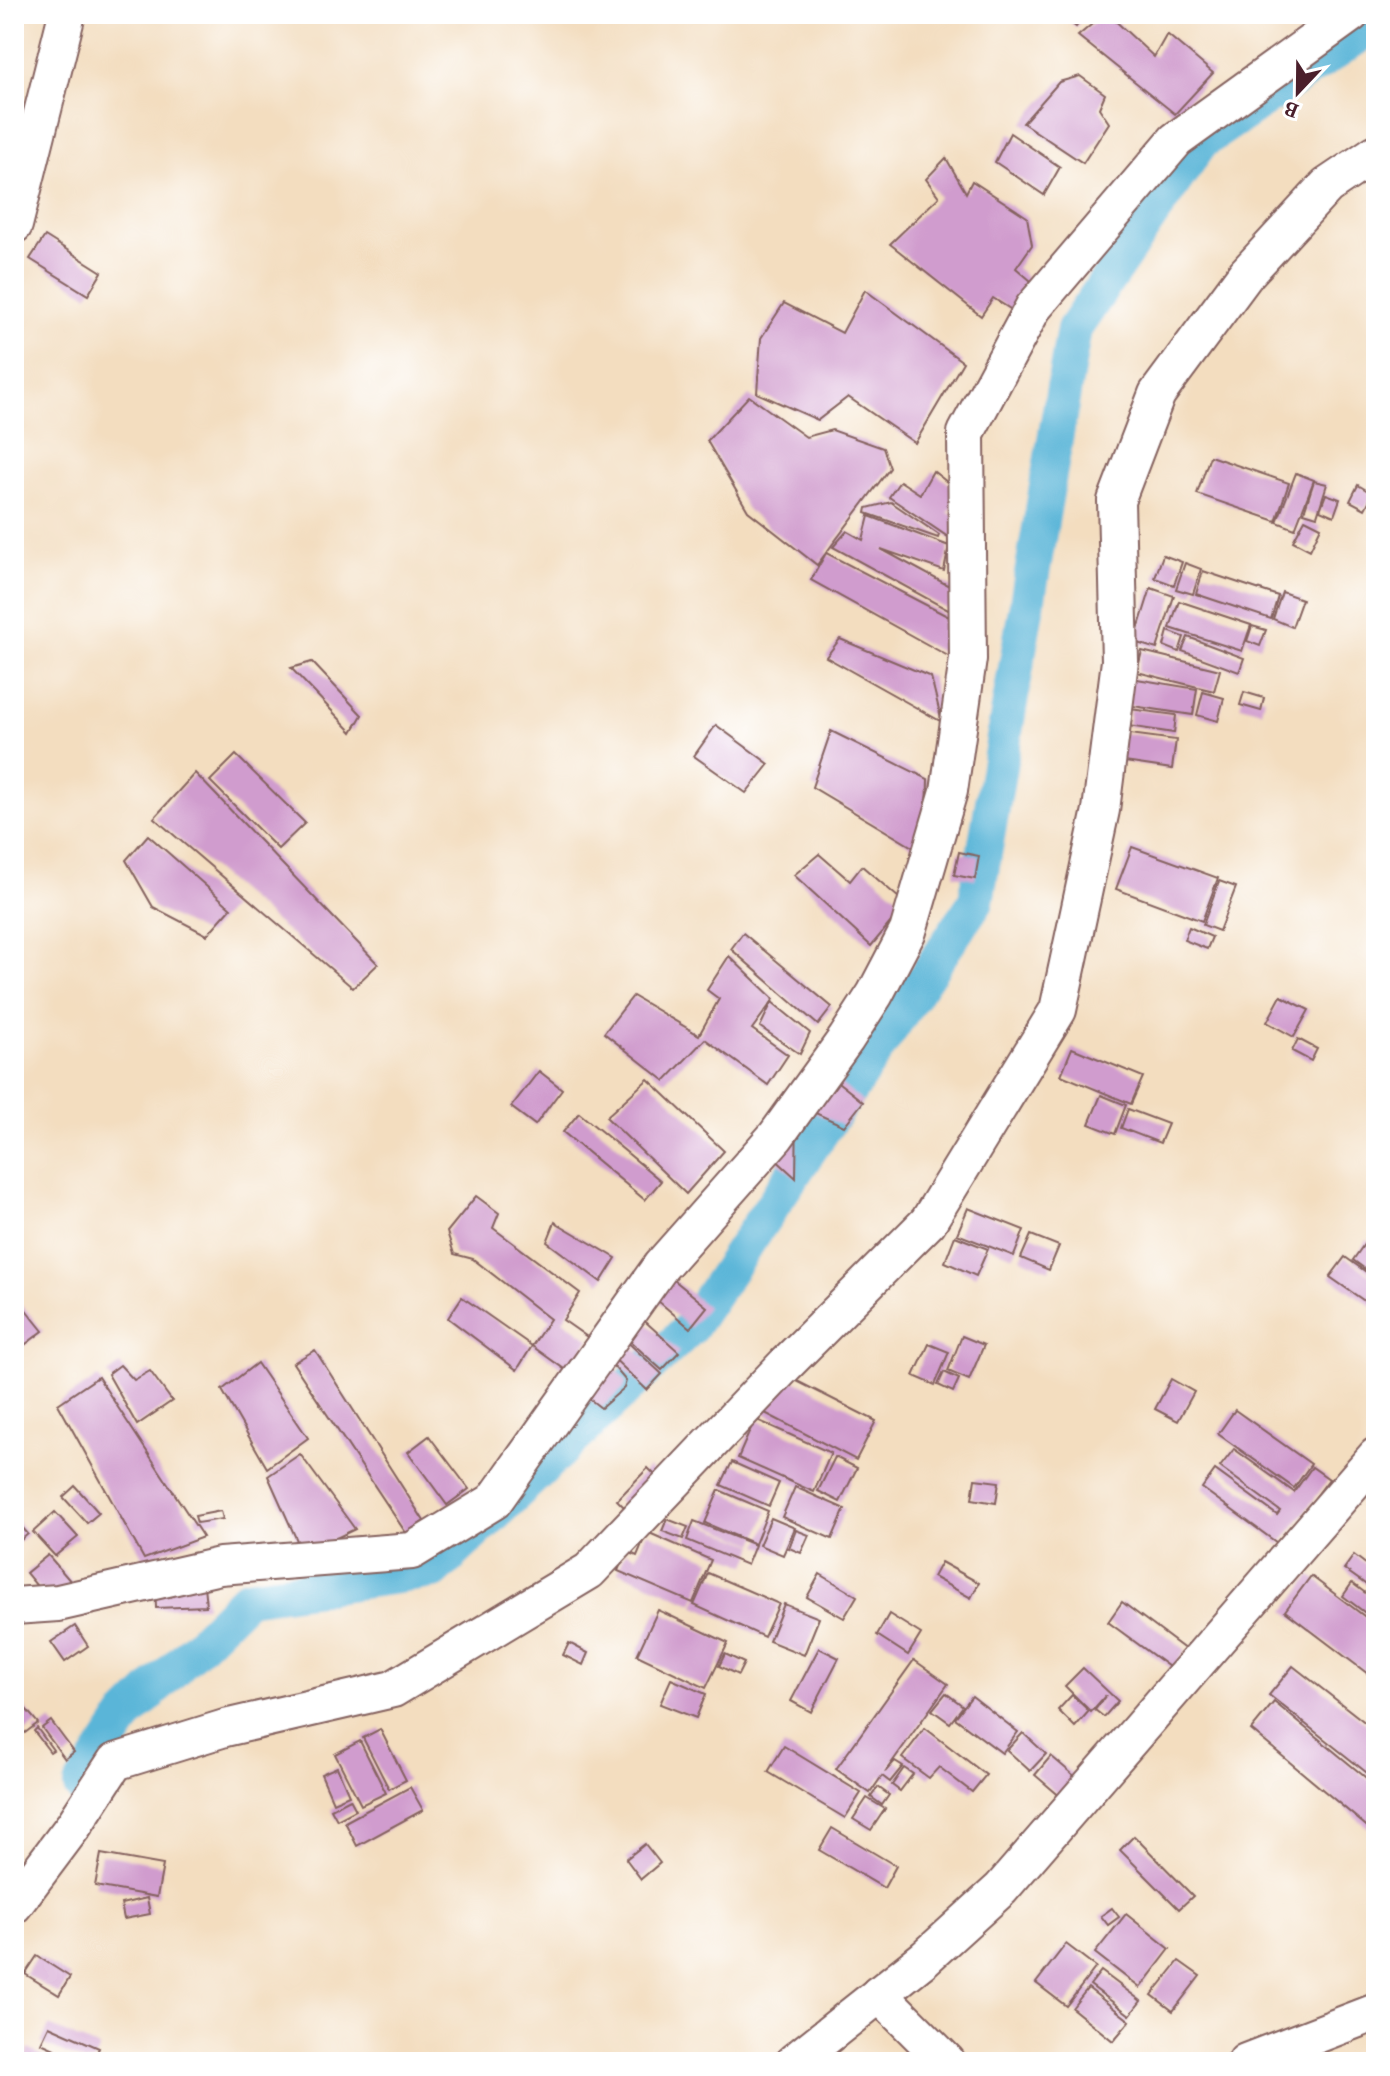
<svg xmlns="http://www.w3.org/2000/svg" width="1390" height="2076" font-family="'Gentium Book Plus',serif">
<rect width="100%" height="100%" fill="#fff"/>
<filter id="ink" filterUnits="userSpaceOnUse"><feTurbulence type="fractalNoise" baseFrequency=".0125" numOctaves="2"/><feDisplacementMap in="SourceGraphic" scale="16" xChannelSelector="R" yChannelSelector="G"/><feConvolveMatrix kernelMatrix="1 2 1 2 8 2 1 2 1" color-interpolation-filters="sRGB"/></filter>
<filter id="wash" filterUnits="userSpaceOnUse"><feTurbulence type="fractalNoise" baseFrequency=".006" numOctaves="4" result="noise"/><feDisplacementMap in="SourceGraphic" scale="32" xChannelSelector="R" yChannelSelector="G"/><feGaussianBlur stdDeviation="1.8" result="paint"/><feColorMatrix in="noise" values="0 0 0 0 0 0 0 0 0 0 0 0 0 0 0 0 0 1.4 0 .05"/><feComposite in="paint" operator="in"/></filter>
<g filter="url(#wash)">
<rect width="100%" height="100%" fill="#f3ddbf"/>
<g fill="none" stroke-linecap="round" stroke-linejoin="round">
<!-- canal -->
<path stroke="#5ab5d8" stroke-width="36" d="M 81,1786 L 127,1716 L 247,1597 L 434,1571 L 690,1328 L 976,901 L 1074,329 L 1201,142 L 1376,24"/>
</g>
<g id="blocks">
<!-- building -->
<g fill="#d09cce">
<path d="M 1060,14 L 1085,14 L 1076,27 Z"/>
<path d="M 1104,14 L 1108,14 L 1154,57 L 1167,34 L 1213,73 L 1175,114 L 1078,36 Z"/>
<path d="M 1080,76 L 1105,94 L 1099,108 L 1109,123 L 1083,163 L 1023,123 L 1059,82 Z"/>
<path d="M 1010,133 L 1060,167 L 1044,195 L 995,162 Z"/>
<path d="M 946,158 L 966,193 L 972,181 L 1027,217 L 1032,245 L 1016,268 L 1031,281 L 1015,312 L 993,298 L 981,316 L 890,244 L 939,197 L 926,179 Z"/>
<path d="M 45,236 L 102,272 L 88,295 L 30,259 Z"/>
<path d="M 865,290 L 963,362 L 915,443 L 848,397 L 818,420 L 757,393 L 761,338 L 784,303 L 842,333 Z"/>
<path d="M 749,396 L 806,437 L 832,430 L 883,448 L 890,468 L 826,553 L 976,631 L 959,662 L 811,580 L 826,553 L 817,565 L 748,511 L 707,441 Z"/>
<path d="M 1210,456 L 1289,483 L 1276,521 L 1197,494 Z"/>
<path d="M 933,471 L 962,494 L 948,513 L 963,517 L 957,543 L 889,497 L 900,481 L 920,494 Z"/>
<path d="M 1296,473 L 1314,480 L 1295,529 L 1277,522 Z"/>
<path d="M 1314,481 L 1327,484 L 1317,516 L 1304,512 Z"/>
<path d="M 1358,485 L 1373,494 L 1365,509 L 1350,501 Z"/>
<path d="M 1326,494 L 1340,499 L 1334,516 L 1320,510 Z"/>
<path d="M 891,502 L 939,535 L 938,538 L 866,513 L 867,508 Z"/>
<path d="M 869,516 L 949,546 L 944,571 L 881,549 L 964,594 L 959,616 L 833,547 L 847,531 L 863,540 Z"/>
<path d="M 1305,519 L 1321,527 L 1310,550 L 1293,541 Z"/>
<path d="M 1163,555 L 1182,562 L 1174,585 L 1155,578 Z"/>
<path d="M 1185,563 L 1201,569 L 1193,594 L 1176,589 Z"/>
<path d="M 1203,571 L 1278,596 L 1271,619 L 1196,594 Z"/>
<path d="M 1151,588 L 1174,596 L 1157,649 L 1134,642 Z"/>
<path d="M 1282,592 L 1302,599 L 1292,627 L 1273,619 Z"/>
<path d="M 1179,601 L 1251,625 L 1242,651 L 1170,628 Z"/>
<path d="M 1252,626 L 1266,630 L 1260,646 L 1247,641 Z"/>
<path d="M 1168,631 L 1184,637 L 1179,652 L 1164,646 Z"/>
<path d="M 1188,637 L 1244,658 L 1239,672 L 1182,651 Z"/>
<path d="M 840,639 L 931,677 L 942,722 L 826,657 Z"/>
<path d="M 1142,651 L 1220,670 L 1214,691 L 1137,672 Z"/>
<path d="M 312,662 L 362,715 L 352,732 L 291,668 Z"/>
<path d="M 1131,678 L 1197,689 L 1193,715 L 1126,705 Z"/>
<path d="M 1203,692 L 1224,698 L 1218,721 L 1197,715 Z"/>
<path d="M 1244,692 L 1264,698 L 1261,711 L 1240,705 Z"/>
<path d="M 1130,709 L 1176,715 L 1174,733 L 1128,726 Z"/>
<path d="M 716,725 L 769,764 L 746,793 L 694,756 Z"/>
<path d="M 831,731 L 928,779 L 926,855 L 812,787 Z"/>
<path d="M 1115,732 L 1176,740 L 1172,769 L 1111,760 Z"/>
<path d="M 236,755 L 305,823 L 278,849 L 210,781 Z"/>
<path d="M 195,773 L 378,964 L 353,988 L 154,818 Z"/>
<path d="M 148,835 L 231,908 L 207,935 L 153,907 L 126,860 Z"/>
<path d="M 1132,847 L 1218,878 L 1202,921 L 1116,889 Z"/>
<path d="M 959,852 L 979,856 L 975,879 L 954,875 Z"/>
<path d="M 819,854 L 850,881 L 862,866 L 906,904 L 871,946 L 794,875 Z"/>
<path d="M 1219,881 L 1236,887 L 1219,931 L 1203,925 Z"/>
<path d="M 1189,927 L 1212,937 L 1207,949 L 1184,940 Z"/>
<path d="M 743,933 L 832,1007 L 818,1025 L 731,949 Z"/>
<path d="M 729,956 L 774,999 L 752,1029 L 788,1055 L 768,1085 L 705,1039 L 665,1081 L 604,1033 L 633,996 L 699,1035 L 719,999 L 707,990 Z"/>
<path d="M 1281,996 L 1309,1010 L 1294,1037 L 1267,1022 Z"/>
<path d="M 772,1002 L 810,1033 L 800,1054 L 760,1027 Z"/>
<path d="M 1298,1039 L 1317,1049 L 1311,1061 L 1292,1051 Z"/>
<path d="M 1072,1048 L 1143,1077 L 1131,1104 L 1061,1075 Z"/>
<path d="M 539,1071 L 562,1089 L 535,1125 L 511,1107 Z"/>
<path d="M 829,1075 L 863,1102 L 844,1126 L 802,1107 Z"/>
<path d="M 648,1079 L 724,1151 L 686,1194 L 606,1117 Z"/>
<path d="M 1101,1095 L 1126,1105 L 1115,1134 L 1089,1124 Z"/>
<path d="M 1128,1109 L 1168,1124 L 1160,1143 L 1121,1128 Z"/>
<path d="M 579,1113 L 661,1181 L 645,1200 L 563,1132 Z"/>
<path d="M 797,1115 L 796,1178 L 772,1156 Z"/>
<path d="M 476,1196 L 499,1213 L 493,1228 L 580,1293 L 563,1320 L 590,1339 L 567,1371 L 532,1346 L 550,1319 L 473,1259 L 454,1254 L 447,1232 Z"/>
<path d="M 968,1208 L 1024,1230 L 1014,1256 L 957,1234 Z"/>
<path d="M 555,1222 L 616,1258 L 601,1282 L 547,1242 Z"/>
<path d="M 1031,1235 L 1059,1246 L 1049,1270 L 1021,1258 Z"/>
<path d="M 955,1236 L 988,1249 L 976,1276 L 945,1262 Z"/>
<path d="M 1367,1240 L 1376,1246 L 1376,1277 L 1353,1260 Z"/>
<path d="M 1345,1257 L 1376,1279 L 1376,1309 L 1330,1277 Z"/>
<path d="M 668,1275 L 707,1307 L 690,1328 L 651,1295 Z"/>
<path d="M 462,1297 L 532,1346 L 517,1370 L 448,1318 Z"/>
<path d="M 23,1306 L 43,1331 L 14,1353 L 14,1314 Z"/>
<path d="M 637,1314 L 679,1352 L 662,1370 L 620,1332 Z"/>
<path d="M 621,1336 L 662,1374 L 647,1390 L 606,1351 Z"/>
<path d="M 962,1336 L 984,1345 L 969,1380 L 948,1371 Z"/>
<path d="M 929,1344 L 949,1352 L 935,1385 L 914,1376 Z"/>
<path d="M 315,1350 L 424,1521 L 406,1533 L 293,1363 Z"/>
<path d="M 603,1354 L 626,1381 L 624,1388 L 601,1408 L 578,1390 Z"/>
<path d="M 257,1363 L 308,1438 L 267,1468 L 222,1390 Z"/>
<path d="M 120,1365 L 134,1380 L 150,1371 L 172,1401 L 137,1425 L 108,1374 Z"/>
<path d="M 944,1372 L 959,1379 L 953,1392 L 938,1385 Z"/>
<path d="M 783,1374 L 876,1421 L 856,1460 L 763,1412 Z"/>
<path d="M 98,1377 L 203,1537 L 144,1559 L 58,1404 Z"/>
<path d="M 1171,1379 L 1194,1392 L 1178,1421 L 1155,1409 Z"/>
<path d="M 1235,1410 L 1311,1464 L 1294,1488 L 1218,1434 Z"/>
<path d="M 755,1419 L 831,1453 L 814,1492 L 738,1458 Z"/>
<path d="M 429,1436 L 469,1489 L 447,1505 L 408,1452 Z"/>
<path d="M 1234,1449 L 1294,1492 L 1312,1467 L 1329,1479 L 1280,1545 L 1202,1488 L 1215,1470 L 1277,1515 L 1280,1511 L 1220,1467 Z"/>
<path d="M 300,1454 L 355,1529 L 303,1554 L 268,1476 Z"/>
<path d="M 835,1457 L 857,1468 L 840,1502 L 818,1491 Z"/>
<path d="M 732,1462 L 779,1483 L 769,1506 L 721,1485 Z"/>
<path d="M 648,1468 L 667,1487 L 636,1519 L 617,1500 Z"/>
<path d="M 975,1479 L 999,1482 L 996,1503 L 972,1499 Z"/>
<path d="M 75,1486 L 99,1513 L 87,1523 L 63,1497 Z"/>
<path d="M 795,1487 L 845,1509 L 832,1539 L 782,1517 Z"/>
<path d="M 719,1490 L 768,1511 L 755,1544 L 705,1523 Z"/>
<path d="M 221,1511 L 223,1519 L 197,1523 L 195,1516 Z"/>
<path d="M 55,1512 L 78,1537 L 55,1556 L 33,1532 Z"/>
<path d="M 14,1518 L 28,1534 L 14,1546 Z"/>
<path d="M 771,1518 L 795,1528 L 783,1555 L 759,1545 Z"/>
<path d="M 667,1519 L 688,1527 L 683,1539 L 662,1531 Z"/>
<path d="M 694,1521 L 755,1545 L 747,1565 L 687,1540 Z"/>
<path d="M 796,1530 L 809,1535 L 801,1553 L 789,1548 Z"/>
<path d="M 647,1532 L 711,1560 L 693,1603 L 618,1571 L 626,1551 L 637,1556 Z"/>
<path d="M 48,1555 L 72,1583 L 50,1602 L 26,1573 Z"/>
<path d="M 1354,1555 L 1376,1572 L 1368,1586 L 1344,1569 Z"/>
<path d="M 941,1562 L 979,1583 L 971,1598 L 933,1577 Z"/>
<path d="M 708,1573 L 779,1604 L 764,1637 L 694,1605 Z"/>
<path d="M 820,1574 L 857,1596 L 844,1618 L 807,1597 Z"/>
<path d="M 203,1575 L 206,1606 L 156,1608 L 155,1578 Z"/>
<path d="M 1311,1576 L 1376,1625 L 1376,1680 L 1285,1611 Z"/>
<path d="M 1352,1583 L 1376,1601 L 1376,1621 L 1343,1596 Z"/>
<path d="M 1122,1602 L 1186,1650 L 1172,1669 L 1108,1622 Z"/>
<path d="M 784,1604 L 819,1618 L 804,1655 L 769,1641 Z"/>
<path d="M 658,1610 L 728,1643 L 706,1688 L 637,1655 Z"/>
<path d="M 889,1614 L 921,1634 L 908,1655 L 877,1635 Z"/>
<path d="M 75,1626 L 88,1646 L 65,1662 L 51,1642 Z"/>
<path d="M 569,1643 L 588,1653 L 583,1665 L 563,1655 Z"/>
<path d="M 819,1648 L 839,1658 L 811,1712 L 791,1701 Z"/>
<path d="M 725,1654 L 744,1663 L 738,1675 L 719,1666 Z"/>
<path d="M 914,1660 L 948,1684 L 885,1772 L 895,1761 L 903,1766 L 890,1782 L 882,1776 L 870,1793 L 836,1769 Z"/>
<path d="M 1293,1666 L 1376,1731 L 1376,1780 L 1269,1695 Z"/>
<path d="M 1083,1668 L 1118,1701 L 1104,1717 L 1095,1710 L 1106,1695 L 1091,1712 L 1065,1686 Z"/>
<path d="M 671,1679 L 706,1694 L 696,1718 L 660,1704 Z"/>
<path d="M 946,1693 L 963,1706 L 950,1723 L 932,1710 Z"/>
<path d="M 14,1695 L 38,1723 L 25,1733 L 14,1720 Z"/>
<path d="M 1072,1695 L 1089,1711 L 1075,1727 L 1058,1710 Z"/>
<path d="M 972,1696 L 1018,1732 L 1002,1753 L 955,1718 Z"/>
<path d="M 1274,1702 L 1376,1786 L 1376,1834 L 1251,1730 Z"/>
<path d="M 51,1721 L 74,1752 L 65,1759 L 42,1728 Z"/>
<path d="M 37,1728 L 53,1750 L 50,1752 L 34,1731 Z"/>
<path d="M 925,1728 L 986,1775 L 972,1792 L 939,1767 L 929,1778 L 902,1758 Z"/>
<path d="M 380,1729 L 406,1780 L 389,1789 L 363,1738 Z"/>
<path d="M 1023,1733 L 1046,1754 L 1030,1771 L 1007,1750 Z"/>
<path d="M 360,1741 L 386,1793 L 361,1805 L 335,1754 Z"/>
<path d="M 784,1746 L 861,1793 L 845,1818 L 768,1772 Z"/>
<path d="M 1051,1756 L 1078,1779 L 1062,1798 L 1035,1775 Z"/>
<path d="M 337,1767 L 349,1795 L 333,1802 L 321,1774 Z"/>
<path d="M 904,1768 L 913,1774 L 900,1791 L 892,1785 Z"/>
<path d="M 410,1787 L 423,1810 L 357,1846 L 345,1822 Z"/>
<path d="M 878,1787 L 889,1795 L 882,1805 L 871,1797 Z"/>
<path d="M 867,1798 L 885,1809 L 871,1830 L 853,1819 Z"/>
<path d="M 350,1799 L 356,1810 L 337,1820 L 331,1809 Z"/>
<path d="M 832,1828 L 896,1866 L 884,1888 L 819,1850 Z"/>
<path d="M 1134,1836 L 1193,1896 L 1179,1909 L 1120,1850 Z"/>
<path d="M 645,1844 L 660,1863 L 641,1879 L 626,1859 Z"/>
<path d="M 101,1854 L 163,1865 L 157,1897 L 95,1886 Z"/>
<path d="M 147,1898 L 150,1914 L 124,1919 L 121,1904 Z"/>
<path d="M 1112,1908 L 1119,1917 L 1108,1925 L 1101,1916 Z"/>
<path d="M 1126,1914 L 1170,1949 L 1140,1988 L 1095,1953 Z"/>
<path d="M 1066,1944 L 1096,1967 L 1066,2006 L 1036,1983 Z"/>
<path d="M 37,1956 L 70,1977 L 59,1995 L 25,1974 Z"/>
<path d="M 1179,1961 L 1200,1976 L 1173,2011 L 1152,1995 Z"/>
<path d="M 1101,1971 L 1141,2001 L 1130,2015 L 1090,1985 Z"/>
<path d="M 1088,1988 L 1130,2021 L 1113,2041 L 1072,2008 Z"/>
<path d="M 49,2026 L 99,2048 L 93,2062 L 84,2062 L 41,2043 Z"/>
<path d="M 29,2049 L 52,2062 L 23,2062 Z"/>
</g>
</g>
</g>
<g filter="url(#ink)">
<use href="#blocks" fill-opacity="0" stroke="#85625f" stroke-width="2"/>
<g fill="none" stroke-linecap="round" stroke-linejoin="round">
<defs>
<g id="minor">
<path d="M 14,225 L 67,14"/>
<path d="M 14,1606 L 58,1603 L 220,1566 L 412,1551 L 494,1501 L 661,1266 L 776,1136 L 846,1039 L 875,994 L 908,931 L 949,791 L 968,659 L 966,433 L 1033,308 L 1176,140 L 1351,14"/>
<path d="M 14,1905 L 74,1825 L 115,1762 L 225,1728 L 393,1689 L 589,1571 L 785,1365 L 928,1222 L 1058,1010 L 1101,810 L 1120,661 L 1116,501 L 1157,394 L 1246,274 L 1327,186 L 1376,153"/>
<path d="M 879,1994 L 947,2062"/>
<path d="M 794,2062 L 925,1958 L 1001,1889 L 1376,1456"/>
<path d="M 1246,2062 L 1376,2012"/>
</g>
</defs>
<!-- minor casing -->
<use href="#minor" stroke="#85625f" stroke-width="40"/>
<!-- minor -->
<use href="#minor" stroke="#fff" stroke-width="36"/>
</g>
</g>
<!-- margin -->
<rect width="1390" height="2076" fill="none" stroke="#fff" stroke-width="48"/>
<!-- north arrow -->
<g transform="translate(1298 92) rotate(202)" stroke="#ffffff" stroke-width="6" paint-order="stroke">
<path d="M0-6L14 30L0 20L-14 30Z" fill="#4a1f2b"/>
<text y="-12" font-size="22" font-weight="bold" text-anchor="middle" fill="#4a1f2b">B</text>
</g>
</svg>
